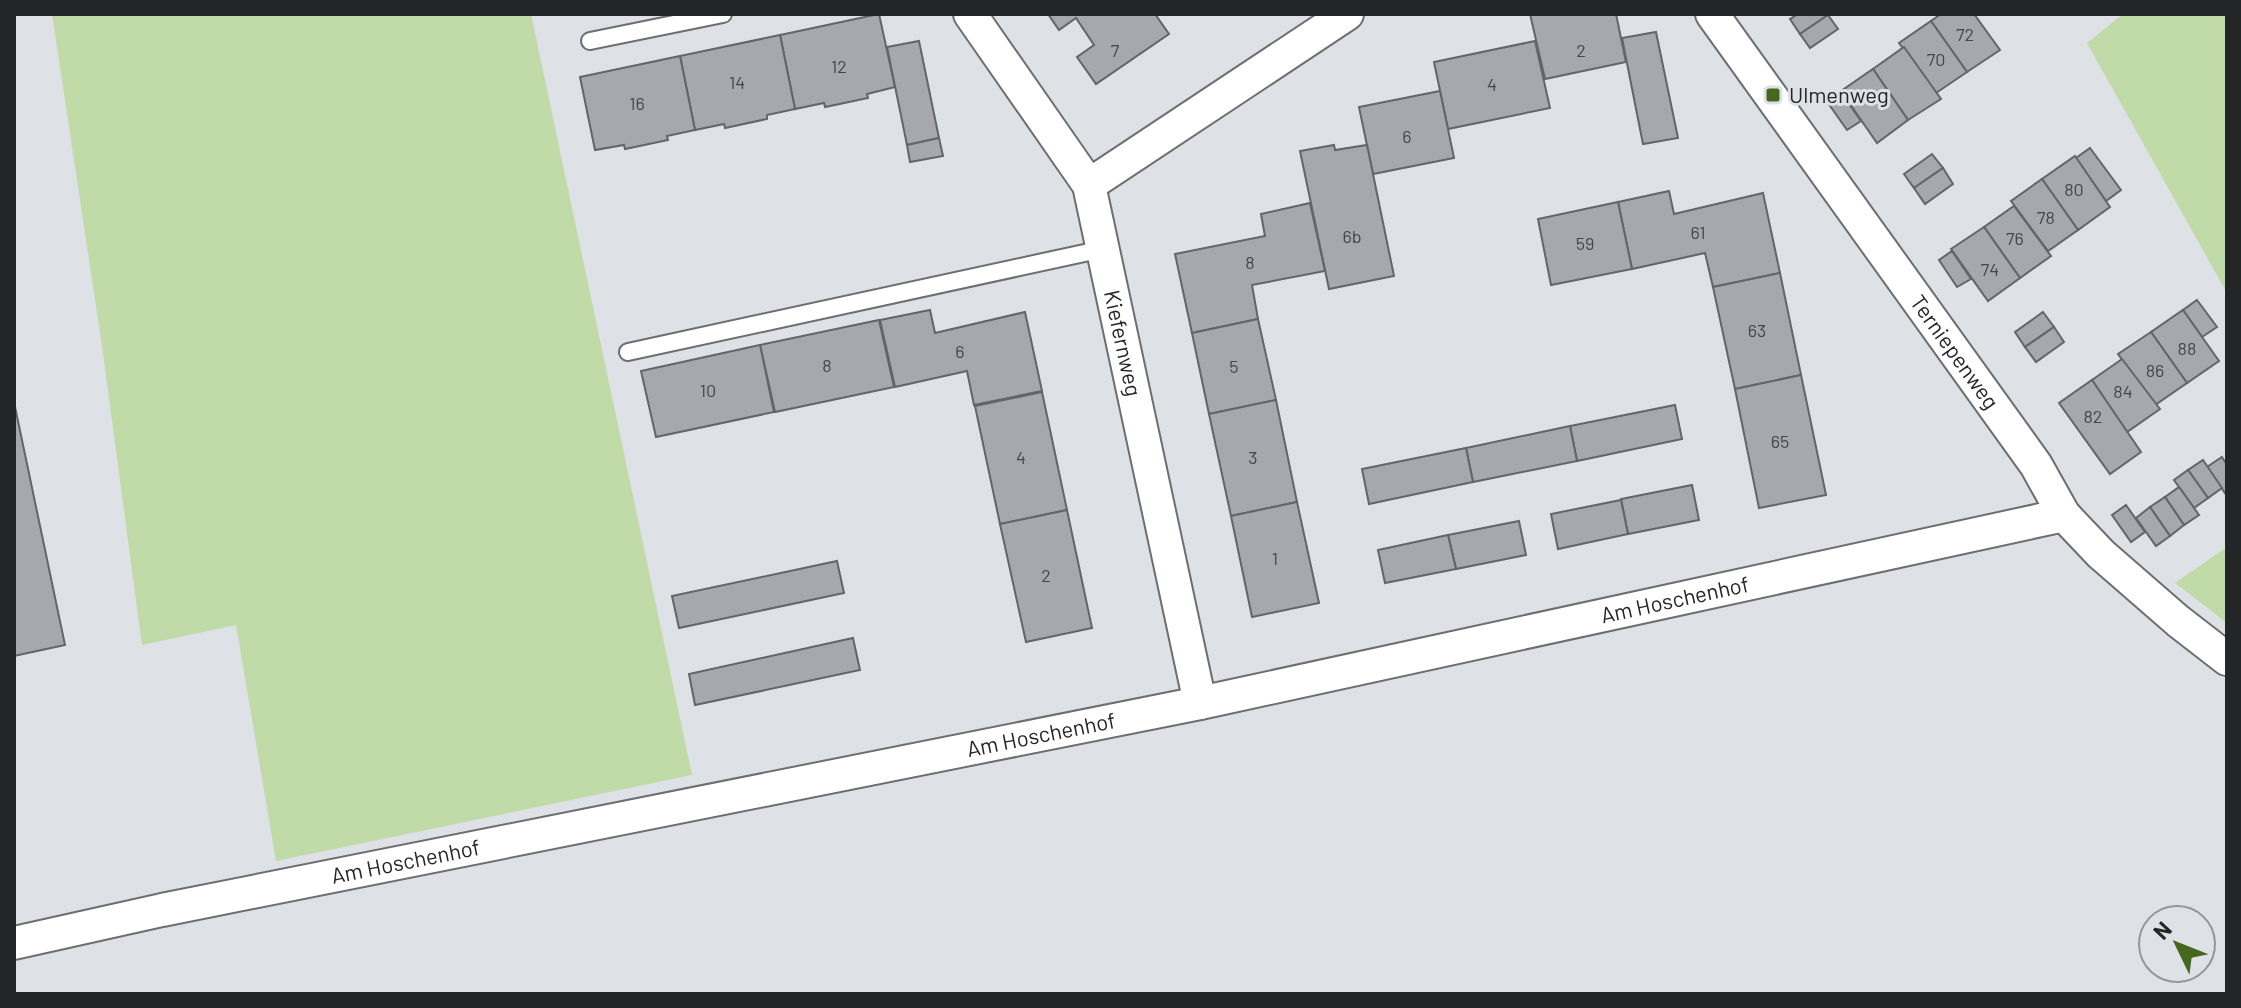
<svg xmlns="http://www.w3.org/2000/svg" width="2241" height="1008" font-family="Barlow,sans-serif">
<rect width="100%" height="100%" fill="#dee1e5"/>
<!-- green -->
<g fill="#c0dba8">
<path d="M 52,14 L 531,14 L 692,775 L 276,861 L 236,625 L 142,645 L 102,346 Z"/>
<path d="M 2123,14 L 2227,14 L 2227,293 L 2087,43 Z"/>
<path d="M 2227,547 L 2227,623 L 2175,583 Z"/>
</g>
<!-- building -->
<g fill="#a6a8ad" stroke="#636569" stroke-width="2">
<path d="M 879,14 L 895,87 L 867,94 L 868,98 L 825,107 L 824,103 L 795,109 L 780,35 Z"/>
<path d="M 1048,14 L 1155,14 L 1169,34 L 1096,84 L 1077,57 L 1094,45 L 1076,18 L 1059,30 Z"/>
<path d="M 1530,14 L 1616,14 L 1626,62 L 1545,79 Z"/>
<path d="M 1798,14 L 1827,14 L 1828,15 L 1800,34 L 1790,19 Z"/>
<path d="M 1941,14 L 1974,14 L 2000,50 L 1967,72 L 1931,21 Z"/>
<path d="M 1828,15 L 1838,29 L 1810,48 L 1800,34 Z"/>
<path d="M 1931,21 L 1967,72 L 1936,93 L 1899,43 Z"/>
<path d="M 1656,32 L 1678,138 L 1643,144 L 1622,38 Z"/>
<path d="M 780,35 L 795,109 L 767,115 L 767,119 L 725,128 L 724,124 L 695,130 L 680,56 Z"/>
<path d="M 919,41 L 939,138 L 907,145 L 887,47 Z"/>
<path d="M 1535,41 L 1550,108 L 1448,129 L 1434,62 Z"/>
<path d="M 1904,47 L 1941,99 L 1908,120 L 1873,69 Z"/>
<path d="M 680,56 L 695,130 L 667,136 L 668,140 L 625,149 L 624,145 L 595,150 L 580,77 Z"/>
<path d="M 1873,69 L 1908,120 L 1877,143 L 1841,91 Z"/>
<path d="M 1440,91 L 1454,158 L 1373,174 L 1359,107 Z"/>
<path d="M 1842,94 L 1861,121 L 1847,130 L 1828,103 Z"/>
<path d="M 939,138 L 943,156 L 910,162 L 907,145 Z"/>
<path d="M 1334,145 L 1335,150 L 1367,145 L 1394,276 L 1329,289 L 1300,151 Z"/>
<path d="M 2090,148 L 2121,190 L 2106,201 L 2076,158 Z"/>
<path d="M 1932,154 L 1943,168 L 1914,188 L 1904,174 Z"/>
<path d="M 2075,156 L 2110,207 L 2078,230 L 2042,179 Z"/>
<path d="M 1943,168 L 1953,184 L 1925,204 L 1914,188 Z"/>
<path d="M 2042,179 L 2078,230 L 2048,251 L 2011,201 Z"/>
<path d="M 1669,191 L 1674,214 L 1763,193 L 1780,273 L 1713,287 L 1705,253 L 1632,269 L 1618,202 Z"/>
<path d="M 1618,202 L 1632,269 L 1551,285 L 1538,219 Z"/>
<path d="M 1310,203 L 1325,271 L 1252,285 L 1258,319 L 1192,333 L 1175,254 L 1265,236 L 1261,214 Z"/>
<path d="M 2014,206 L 2051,256 L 2020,278 L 1984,227 Z"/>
<path d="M 1984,227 L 2020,278 L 1988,301 L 1951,249 Z"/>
<path d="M 1952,251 L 1971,279 L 1957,287 L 1939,260 Z"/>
<path d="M 1780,273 L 1801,375 L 1735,389 L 1713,287 Z"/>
<path d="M 2197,300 L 2217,327 L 2202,337 L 2183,310 Z"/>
<path d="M 930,310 L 935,333 L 1025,312 L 1042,391 L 974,405 L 967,371 L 895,387 L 880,320 Z"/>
<path d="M 2183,310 L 2219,361 L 2187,383 L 2151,332 Z"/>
<path d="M 2043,312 L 2054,327 L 2025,347 L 2015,332 Z"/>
<path d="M 1258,319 L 1276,400 L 1209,414 L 1192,333 Z"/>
<path d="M 879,320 L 894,387 L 775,412 L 760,345 Z"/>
<path d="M 2054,327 L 2064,342 L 2036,362 L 2025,347 Z"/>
<path d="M 2151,332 L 2187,383 L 2155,405 L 2118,354 Z"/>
<path d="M 760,345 L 774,412 L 656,437 L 641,371 Z"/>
<path d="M 2122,359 L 2160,409 L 2127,432 L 2092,380 Z"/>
<path d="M 1801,375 L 1826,495 L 1759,508 L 1735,389 Z"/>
<path d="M 2092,380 L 2141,452 L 2110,474 L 2059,403 Z"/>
<path d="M 1042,392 L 1067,510 L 1000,524 L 975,406 Z"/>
<path d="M 1276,400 L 1297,502 L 1231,516 L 1209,414 Z"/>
<path d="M 14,402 L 65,645 L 14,656 Z"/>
<path d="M 1675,405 L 1682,439 L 1577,461 L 1570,426 Z"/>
<path d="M 1570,426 L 1577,461 L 1473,482 L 1466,448 Z"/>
<path d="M 1466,448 L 1473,482 L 1369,504 L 1362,469 Z"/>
<path d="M 2222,457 L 2227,465 L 2227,496 L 2207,467 Z"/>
<path d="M 2203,460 L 2222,488 L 2208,498 L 2188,470 Z"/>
<path d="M 2188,470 L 2208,498 L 2194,508 L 2174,480 Z"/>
<path d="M 1692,485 L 1699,520 L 1628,534 L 1621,499 Z"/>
<path d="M 2179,487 L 2199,515 L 2184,525 L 2165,497 Z"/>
<path d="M 2165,497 L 2184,525 L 2170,536 L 2150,507 Z"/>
<path d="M 1621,500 L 1628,534 L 1558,549 L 1551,514 Z"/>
<path d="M 1297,502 L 1319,603 L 1252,617 L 1231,516 Z"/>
<path d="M 2126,505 L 2145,532 L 2131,542 L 2112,515 Z"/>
<path d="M 2150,507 L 2170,536 L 2156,546 L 2136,518 Z"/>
<path d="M 1067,510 L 1092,628 L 1026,642 L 1000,524 Z"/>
<path d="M 1519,521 L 1526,555 L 1456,569 L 1448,535 Z"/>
<path d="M 1448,535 L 1456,569 L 1385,583 L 1378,550 Z"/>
<path d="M 837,561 L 844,593 L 679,628 L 672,596 Z"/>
<path d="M 853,638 L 860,670 L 695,705 L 689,674 Z"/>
</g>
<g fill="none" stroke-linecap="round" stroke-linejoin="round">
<defs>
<g id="lane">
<path d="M 590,41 L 723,14"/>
<path d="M 628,352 L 1103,249"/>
</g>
<g id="street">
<path id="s1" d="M 970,14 L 1089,185 L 1200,703"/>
<path id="s2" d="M 1712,14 L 2036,465 L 2064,515 L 2101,554 L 2178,621 L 2227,659"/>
<path d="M 1089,185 L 1347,14"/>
<path id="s3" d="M 14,943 L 162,910 L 1200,703 L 2064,515"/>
</g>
</defs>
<!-- lane casing -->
<use href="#lane" stroke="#6c6e72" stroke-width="20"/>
<!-- street casing -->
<use href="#street" stroke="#6c6e72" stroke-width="36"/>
<!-- lane -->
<use href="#lane" stroke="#fff" stroke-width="16"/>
<!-- street -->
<use href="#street" stroke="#fff" stroke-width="32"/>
</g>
<!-- markers -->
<rect fill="#46681e" stroke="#dee1e5" stroke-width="3" x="1765" y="87" width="16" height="16" rx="4"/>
<g text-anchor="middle" stroke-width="6" stroke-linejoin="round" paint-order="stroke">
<!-- number labels -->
<g font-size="18" fill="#444648">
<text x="1965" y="41">72</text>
<text x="1115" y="57">7</text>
<text x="1581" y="57">2</text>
<text x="1936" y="66">70</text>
<text x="839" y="73">12</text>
<text x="737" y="89">14</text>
<text x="1492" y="91">4</text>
<text x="637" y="110">16</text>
<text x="1407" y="143">6</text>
<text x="2074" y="196">80</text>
<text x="2046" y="224">78</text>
<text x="1698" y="239">61</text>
<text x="1352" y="243">6b</text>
<text x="2015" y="245">76</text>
<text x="1585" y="250">59</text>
<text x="1250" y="269">8</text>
<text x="1990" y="276">74</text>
<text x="1757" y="337">63</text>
<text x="2187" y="355">88</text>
<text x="960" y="358">6</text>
<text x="827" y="372">8</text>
<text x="1234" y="373">5</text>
<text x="2155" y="377">86</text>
<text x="708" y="397">10</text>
<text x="2123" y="398">84</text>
<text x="2093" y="423">82</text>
<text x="1780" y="448">65</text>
<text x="1021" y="464">4</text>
<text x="1253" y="464">3</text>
<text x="1275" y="565">1</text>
<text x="1046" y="582">2</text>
</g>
<!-- poi labels -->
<g font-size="22" fill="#242527" stroke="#dee1e5" text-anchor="start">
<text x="1789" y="103">Ulmenweg</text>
</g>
<!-- street labels -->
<g font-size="22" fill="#242527" stroke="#dee1e5">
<text dy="8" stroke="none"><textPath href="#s1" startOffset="370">Kiefernweg</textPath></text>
<text dy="8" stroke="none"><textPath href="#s2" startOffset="416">Terniepenweg</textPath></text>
<text dy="8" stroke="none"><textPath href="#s3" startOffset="1696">Am Hoschenhof</textPath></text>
<text dy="8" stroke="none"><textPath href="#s3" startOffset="1048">Am Hoschenhof</textPath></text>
<text dy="8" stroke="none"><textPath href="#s3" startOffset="400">Am Hoschenhof</textPath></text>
</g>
</g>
<!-- border -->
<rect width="2241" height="1008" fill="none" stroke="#242527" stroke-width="32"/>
<!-- north arrow -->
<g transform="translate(2177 944) rotate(313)"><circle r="38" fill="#dee1e5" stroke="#949699" stroke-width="2"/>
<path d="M0-6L14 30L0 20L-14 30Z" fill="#46681e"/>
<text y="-12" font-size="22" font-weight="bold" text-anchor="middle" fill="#242527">N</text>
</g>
</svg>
